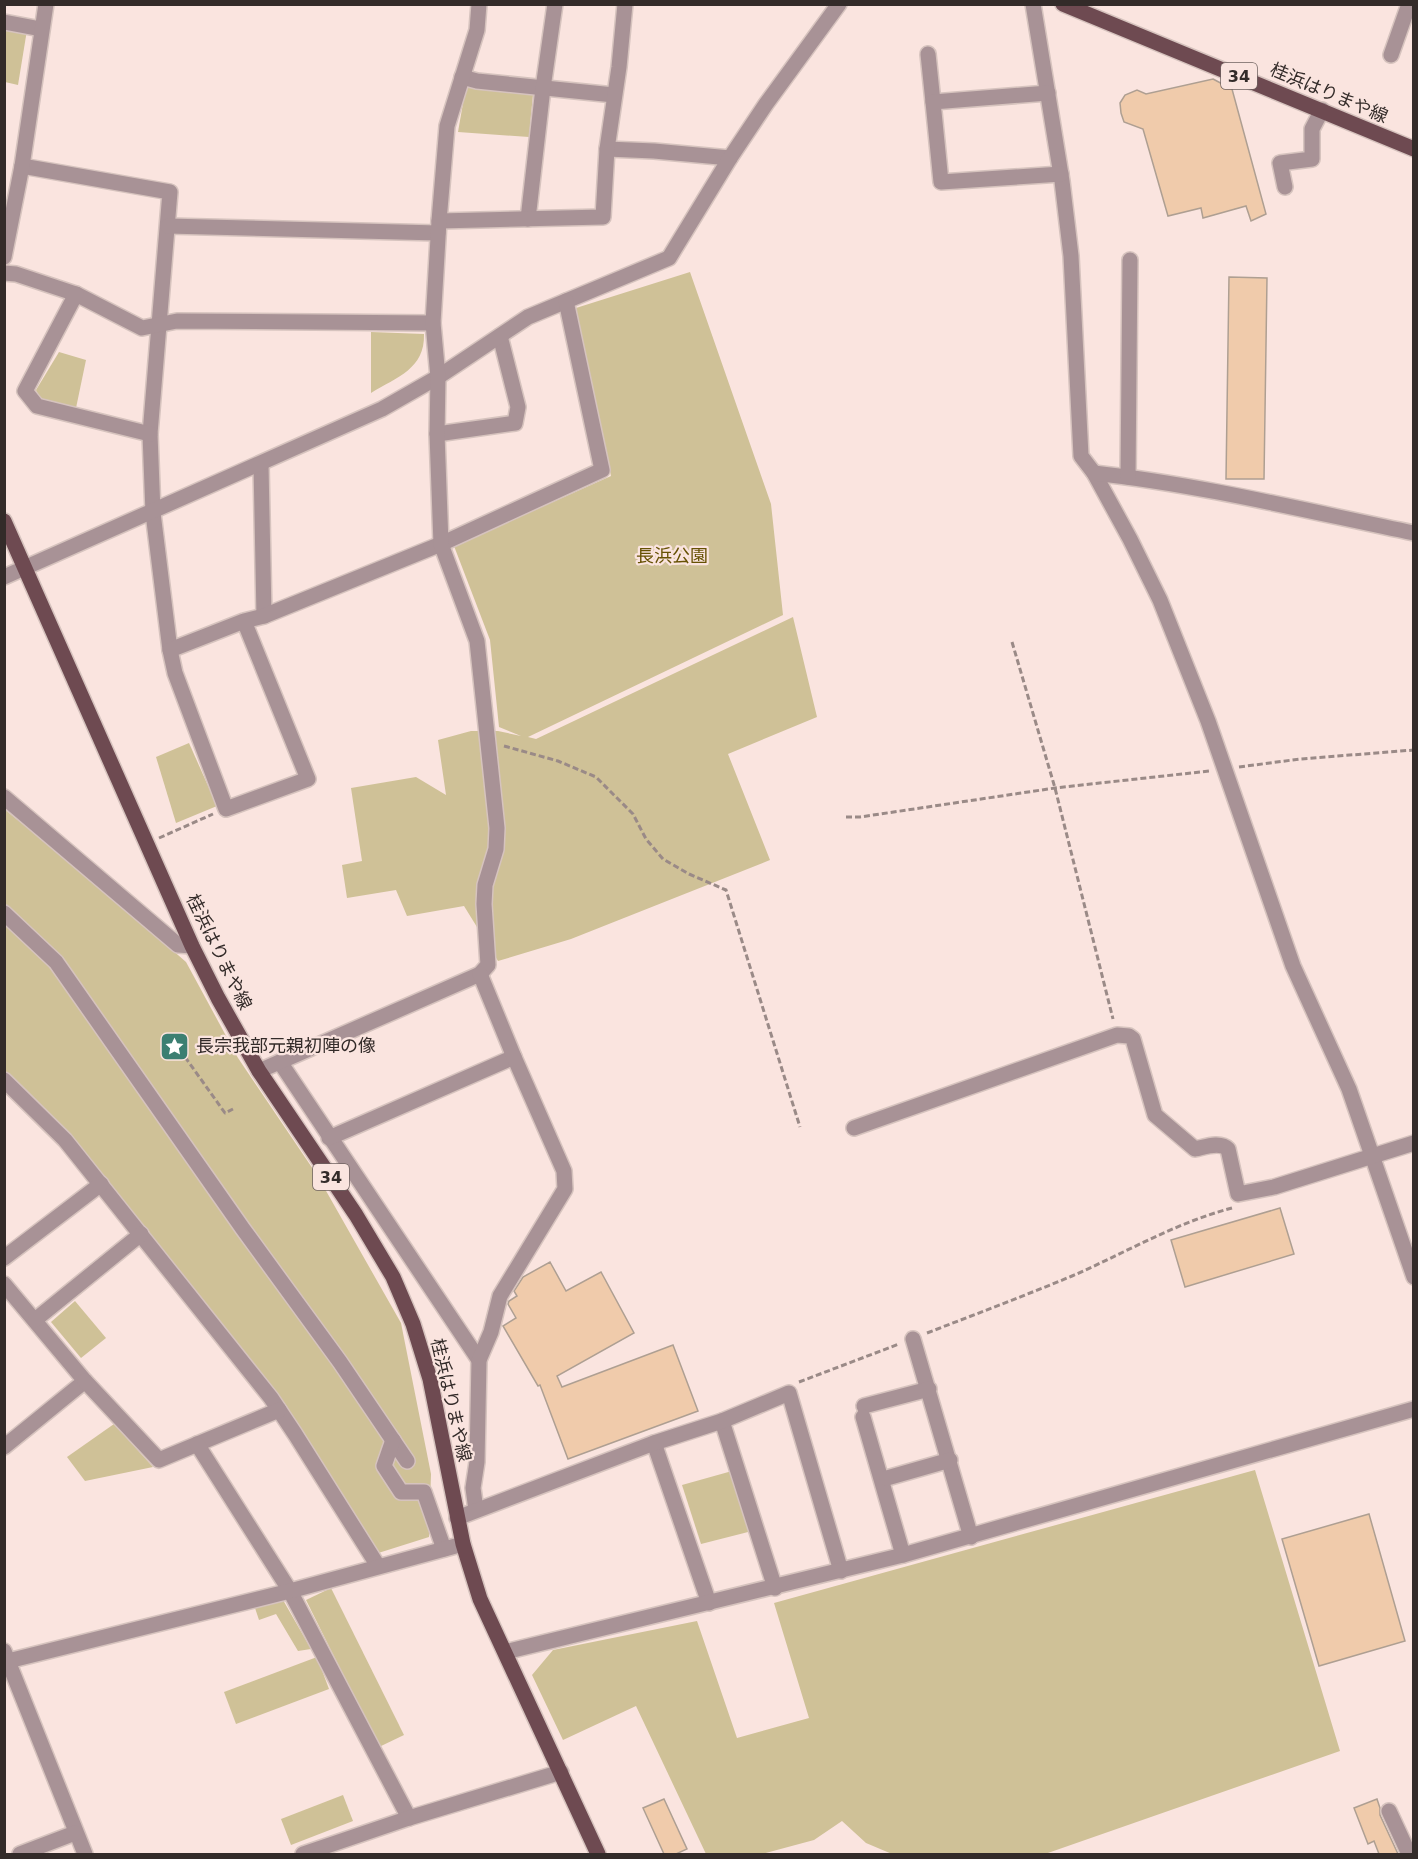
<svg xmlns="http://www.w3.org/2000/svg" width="1418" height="1859" font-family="'DejaVu Sans','Noto Sans JP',sans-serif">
<rect width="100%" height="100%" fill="#fae4df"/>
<!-- green -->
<g fill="#cfc197">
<path d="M 4,27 L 27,30 L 18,85 L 5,82 Z"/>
<path d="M 466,86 L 533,94 L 529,137 L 458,132 Z"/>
<path d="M 690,272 L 771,504 L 783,615 L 528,737 L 536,739 L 793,617 L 817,717 L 728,754 L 770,860 L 571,939 L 498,961 L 464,906 L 407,916 L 396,890 L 347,898 L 342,865 L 362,861 L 351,788 L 416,777 L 446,795 L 438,740 L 471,731 L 498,731 L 521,736 L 499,727 L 490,640 L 454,546 L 611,476 L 576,308 Z"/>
<path d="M 371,332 L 424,334 C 425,369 397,377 371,393 Z"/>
<path d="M 59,352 L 86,360 L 76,408 L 41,401 L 36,390 Z"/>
<path d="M 189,743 L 217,806 L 176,823 L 156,757 Z"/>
<path d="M 4,809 L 90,878 L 186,962 L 238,1058 L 317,1175 L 401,1323 L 431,1474 L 429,1537 L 372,1555 L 283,1406 L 70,1138 L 5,1071 Z"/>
<path d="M 75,1301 L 106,1338 L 81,1358 L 51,1322 Z"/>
<path d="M 114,1424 L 153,1467 L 85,1481 L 67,1457 Z"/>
<path d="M 1255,1470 L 1340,1751 L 1045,1854 L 892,1854 L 866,1843 L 842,1821 L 814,1840 L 762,1854 L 706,1854 L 636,1706 L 563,1740 L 532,1675 L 553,1650 L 697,1621 L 737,1738 L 809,1718 L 774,1603 Z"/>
<path d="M 732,1471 L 752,1531 L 701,1544 L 682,1485 Z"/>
<path d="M 331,1588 L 404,1735 L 379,1747 L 306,1600 Z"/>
<path d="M 283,1600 L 311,1649 L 298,1651 L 276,1614 L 259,1620 L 255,1608 Z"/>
<path d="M 317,1657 L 329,1689 L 236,1724 L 224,1692 Z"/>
<path d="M 343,1795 L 353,1821 L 291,1845 L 281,1819 Z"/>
</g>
<!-- building -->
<g fill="#f0cbab" stroke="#ae9f92" stroke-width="1.5">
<path d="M 1213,79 L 1232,89 L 1266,214 L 1251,221 L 1246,206 L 1203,218 L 1201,208 L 1168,216 L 1143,129 L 1124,122 L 1121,113 L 1120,103 L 1125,95 L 1137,90 L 1146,94 Z"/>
<path d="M 1229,277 L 1267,278 L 1264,479 L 1226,479 Z"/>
<path d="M 1280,1208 L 1294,1254 L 1185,1287 L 1171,1240 Z"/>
<path d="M 550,1262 L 566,1291 L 601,1272 L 634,1333 L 557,1376 L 562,1387 L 673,1345 L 698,1411 L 568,1459 L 540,1385 L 538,1386 L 503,1326 L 516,1318 L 508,1304 L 509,1301 L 517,1296 L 514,1291 L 523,1277 Z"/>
<path d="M 1369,1514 L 1405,1641 L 1319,1666 L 1282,1539 Z"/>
<path d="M 664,1799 L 687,1849 L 676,1854 L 664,1854 L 643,1808 Z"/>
<path d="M 1377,1799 L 1380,1808 L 1380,1815 L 1398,1854 L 1379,1854 L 1374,1841 L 1368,1844 L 1354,1808 Z"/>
</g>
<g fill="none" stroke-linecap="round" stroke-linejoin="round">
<defs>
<g id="minor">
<path d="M 1033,4 L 1062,181 L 1071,256 L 1081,456 L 1094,473 L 1130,539 L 1160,600 L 1208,721 L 1293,966 L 1349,1089 L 1414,1277"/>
<path d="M 4,22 L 41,29"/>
<path d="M 928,54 L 933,102"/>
<path d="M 1391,55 L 1409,4"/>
<path d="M 462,77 L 477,81 L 614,95"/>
<path d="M 1048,93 L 933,102 L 941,182 L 1061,174"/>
<path d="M 607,149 L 654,151 L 730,158"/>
<path d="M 22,166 L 170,192 L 150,434 L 153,513 L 170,650"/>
<path d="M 1285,187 L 1280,163 L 1312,159 L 1312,129 L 1322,110"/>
<path d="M 528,219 L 543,88 L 555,4"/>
<path d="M 439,221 L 603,217 L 607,149 L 619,67 L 625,4"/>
<path d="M 168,226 L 438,233"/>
<path d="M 4,257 L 22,166 L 46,4"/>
<path d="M 4,273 L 16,274 L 76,294 L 142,328 L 177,321 L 433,323"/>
<path d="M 76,294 L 25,391 L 37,406 L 150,434"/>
<path d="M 437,434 L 515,423 L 518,407 L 500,336"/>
<path d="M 261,465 L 264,616"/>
<path d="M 1094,473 C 1202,485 1307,511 1414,533"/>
<path d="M 1128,477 L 1130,260"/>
<path d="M 4,577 L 382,409 L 438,377 L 528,317 L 669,258 L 730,158 L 766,104 L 839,4"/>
<path d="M 244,621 L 308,779 L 226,809 L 175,673 L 170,650 L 244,621 L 264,616 L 441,544 L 602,470 L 566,301"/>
<path d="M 4,797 L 178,945 L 192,946"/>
<path d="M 4,913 L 56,962 L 243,1229 L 340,1362 L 407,1461"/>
<path d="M 280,1062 L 479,1360"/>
<path d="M 259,1071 L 480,974 L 488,965 L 484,904 L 485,885 L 496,849 L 497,828 L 477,641 L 441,544 L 437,434 L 438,377 L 433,323 L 439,221 L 447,126 L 477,30 L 479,4"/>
<path d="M 4,1080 L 65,1140 L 271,1398 L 295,1434 L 378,1566"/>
<path d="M 854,1128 L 1117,1035 L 1129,1036 L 1133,1039 L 1155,1115 L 1195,1149 C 1205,1147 1220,1141 1228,1149 L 1238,1194 L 1274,1187 L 1414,1143"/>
<path d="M 329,1138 L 514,1057"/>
<path d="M 4,1258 L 101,1184"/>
<path d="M 4,1284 L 85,1381 L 4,1447"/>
<path d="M 35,1320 L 141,1234"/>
<path d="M 913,1339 L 971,1537"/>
<path d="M 85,1381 L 159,1460 L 279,1410"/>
<path d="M 864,1406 L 929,1389"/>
<path d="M 863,1417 L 903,1555"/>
<path d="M 722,1421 L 775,1588"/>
<path d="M 393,1440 L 384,1466 L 401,1492 L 424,1492 L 444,1549"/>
<path d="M 654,1443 L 709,1603"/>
<path d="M 197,1444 L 290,1591 L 409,1818"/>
<path d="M 887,1478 L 950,1460"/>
<path d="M 476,1510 L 473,1488 L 477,1462 L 479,1360 L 491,1332 L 500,1296 L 565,1189 L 564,1171 L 514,1057 L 480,974"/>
<path d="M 457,1518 L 654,1443 L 722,1421 L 789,1393 L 841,1571"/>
<path d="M 4,1651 L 85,1854"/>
<path d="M 505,1652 L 903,1555 L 1414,1409"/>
<path d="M 4,1662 L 290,1591 L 463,1544"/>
<path d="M 1389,1811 L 1409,1854"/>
<path d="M 20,1854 L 75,1833"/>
<path d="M 303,1854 L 409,1818 L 561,1772"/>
</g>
<g id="major">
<path d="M 1063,4 L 1414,149"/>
<path d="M 4,521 L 192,946 L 218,998 L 259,1071 L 356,1215 L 393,1277 L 413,1324 L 430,1379 L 463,1544 L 480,1599 L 598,1854"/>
</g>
</defs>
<!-- minor casing -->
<use href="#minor" stroke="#d6c3be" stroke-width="18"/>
<!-- major casing -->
<use href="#major" stroke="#d6c3be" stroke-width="18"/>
<!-- path -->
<g stroke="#9a8a87" stroke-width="3" stroke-dasharray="6 3" stroke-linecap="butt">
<path d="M 1012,642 L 1055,788 L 1113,1019"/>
<path d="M 504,746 L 558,761 L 596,777 L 633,814 L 646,839 L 663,859 L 689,874 L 726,890 L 800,1127"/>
<path d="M 1239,767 L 1300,759 L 1414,750"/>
<path d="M 846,817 L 860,817 L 1055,788 L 1209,771"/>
<path d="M 159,838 L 213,814"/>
<path d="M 185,1057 L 225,1113 L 233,1109"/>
<path d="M 927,1333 C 976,1314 1024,1296 1072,1276 C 1125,1253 1175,1223 1232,1208"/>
<path d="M 799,1382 L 899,1344"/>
</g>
<!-- minor -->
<use href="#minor" stroke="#a89296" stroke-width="15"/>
<!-- major -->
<use href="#major" stroke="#6e4a51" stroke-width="15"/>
</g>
<!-- icons -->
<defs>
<symbol id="sight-square" viewBox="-11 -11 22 22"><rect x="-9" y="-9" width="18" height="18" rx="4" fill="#3c7f72" stroke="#fae4df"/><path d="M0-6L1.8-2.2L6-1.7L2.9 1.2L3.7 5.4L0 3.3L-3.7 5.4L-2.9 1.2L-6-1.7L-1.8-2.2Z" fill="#fff"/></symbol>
</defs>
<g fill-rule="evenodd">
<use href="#sight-square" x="158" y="1030" width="33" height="33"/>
</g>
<g text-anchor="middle" stroke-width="4.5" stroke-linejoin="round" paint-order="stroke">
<!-- shield labels -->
<g fill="#fae4df" stroke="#6f6260" stroke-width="1.5">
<rect x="1221" y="63" width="36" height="26" rx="4.5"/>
<rect x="313" y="1164" width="36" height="26" rx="4.5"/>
</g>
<g font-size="16" font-weight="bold" fill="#332b29">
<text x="1239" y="82">34</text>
<text x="331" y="1183">34</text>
</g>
<!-- street labels -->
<g font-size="18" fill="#332b29" stroke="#fae4df">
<text transform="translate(1329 93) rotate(23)" y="6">桂浜はりまや線</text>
<text transform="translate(219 952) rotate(64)" y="6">桂浜はりまや線</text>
<text transform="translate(451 1400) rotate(77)" y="6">桂浜はりまや線</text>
</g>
<!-- park labels -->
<g font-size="18" fill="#665103" stroke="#fae4df">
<text x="672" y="562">長浜公園</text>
</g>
<!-- poi labels -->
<g font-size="18" fill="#332b29" stroke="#fae4df" text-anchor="start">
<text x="196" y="1052">長宗我部元親初陣の像</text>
</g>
</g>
<!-- border -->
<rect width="1418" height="1859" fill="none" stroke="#332b29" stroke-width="12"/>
</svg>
